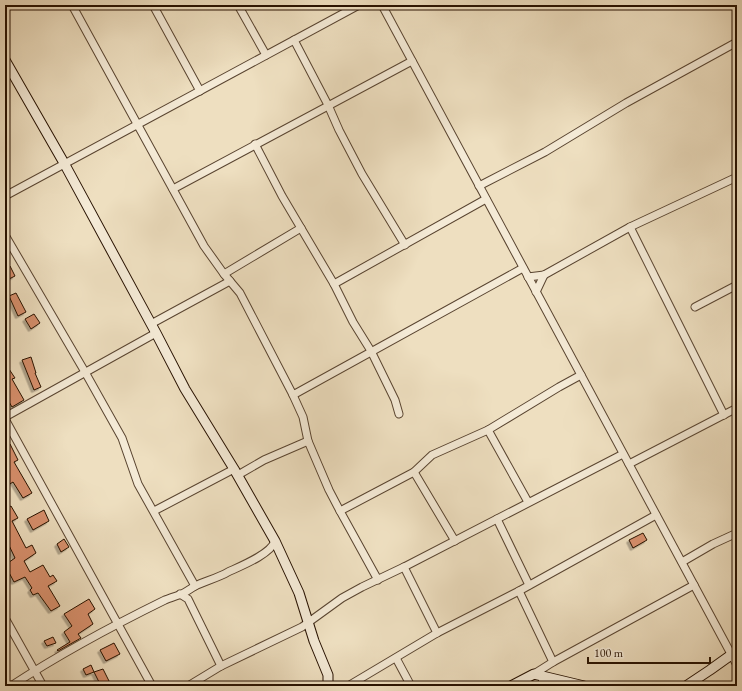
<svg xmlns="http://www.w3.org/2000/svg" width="742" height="691" font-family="'EB Garamond',serif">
<defs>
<filter id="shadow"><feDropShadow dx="-2.5" dy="2.5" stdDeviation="0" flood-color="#0004"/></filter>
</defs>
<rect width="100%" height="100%" fill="#eedfc0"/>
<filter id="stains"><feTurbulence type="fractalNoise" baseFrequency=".005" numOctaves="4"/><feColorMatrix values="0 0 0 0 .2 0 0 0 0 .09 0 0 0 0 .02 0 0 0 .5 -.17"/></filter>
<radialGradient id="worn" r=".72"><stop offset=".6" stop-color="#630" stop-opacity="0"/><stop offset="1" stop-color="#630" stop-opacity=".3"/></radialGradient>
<!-- building -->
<g fill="#d9916e" stroke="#271100" filter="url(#shadow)">
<path d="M 10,266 L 15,276 L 5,281 L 5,268 Z"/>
<path d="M 16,293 L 26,312 L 18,316 L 9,296 Z"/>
<path d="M 34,314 L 40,323 L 31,329 L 25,319 Z"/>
<path d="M 31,357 L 36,373 L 35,373 L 41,387 L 34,390 L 22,360 Z"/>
<path d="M 9,369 L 15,378 L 12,379 L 24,400 L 12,407 L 5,395 L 5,372 Z"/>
<path d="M 10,444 L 18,460 L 14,462 L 32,493 L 23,498 L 13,482 L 5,487 L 5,454 L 7,453 L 5,446 Z"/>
<path d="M 11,506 L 18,518 L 12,521 L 26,548 L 32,545 L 36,553 L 24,561 L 30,572 L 43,565 L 50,577 L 53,575 L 57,581 L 48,586 L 60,606 L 51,611 L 38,593 L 33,595 L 30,590 L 32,588 L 25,577 L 14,582 L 5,565 L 15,558 L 5,537 L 5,509 Z"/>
<path d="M 44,510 L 49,521 L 33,530 L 27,519 Z"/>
<path d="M 643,533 L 647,540 L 633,548 L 629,540 Z"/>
<path d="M 64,539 L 69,547 L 61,552 L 57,544 Z"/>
<path d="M 89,599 L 95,609 L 88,614 L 93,624 L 78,634 L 81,638 L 58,651 L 57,650 L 70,642 L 64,632 L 72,626 L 64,614 Z"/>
<path d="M 53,637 L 56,643 L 47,646 L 44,641 Z"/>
<path d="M 114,643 L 120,654 L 106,661 L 100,650 Z"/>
<path d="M 91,665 L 94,672 L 86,675 L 83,669 Z"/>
<path d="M 103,669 L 110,683 L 101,686 L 94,672 Z"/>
</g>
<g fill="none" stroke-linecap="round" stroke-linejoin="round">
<defs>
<g id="street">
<path d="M 72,5 L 204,246 L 224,274 L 240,293 L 293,395 L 523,268"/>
<path d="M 153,5 L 200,91"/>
<path d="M 238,5 L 266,55"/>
<path d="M 382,5 L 737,665"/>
<path d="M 294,40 L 328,105 L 339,130 L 362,174 L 405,245"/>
<path d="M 255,144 L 282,196 L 334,284 L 353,322 L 371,351 L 395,400 L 399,414"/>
<path d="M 479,186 L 545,152 L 626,103 L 737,42"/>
<path d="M 173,189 L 412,61"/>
<path d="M 5,196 L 359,5"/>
<path d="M 630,227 L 724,415"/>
<path d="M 5,235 L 85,372 L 122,438 L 138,484 L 195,586"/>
<path d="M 224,274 L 301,228"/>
<path d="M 528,277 L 544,275 L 630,227 L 737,177"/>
<path d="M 334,284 L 486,199"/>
<path d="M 536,292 L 544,275"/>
<path d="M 695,307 L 737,285"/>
<path d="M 151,324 L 230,281"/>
<path d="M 293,395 L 303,417 L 308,441 L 329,490 L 340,511 L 378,580"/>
<path d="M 5,417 L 156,333"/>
<path d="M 5,419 L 152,686"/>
<path d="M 488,430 L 528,502"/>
<path d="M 629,464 L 737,408"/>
<path d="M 414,472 L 455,541"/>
<path d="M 238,475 L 264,460 L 308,441"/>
<path d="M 154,511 L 234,469"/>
<path d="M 340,511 L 414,472 L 432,455 L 488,430 L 559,387 L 581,375"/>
<path d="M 497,519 L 529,585"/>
<path d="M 682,562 L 713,544 L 737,533"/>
<path d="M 404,567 L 437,633"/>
<path d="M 519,591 L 553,662"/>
<path d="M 180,594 L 188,599 L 221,666"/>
<path d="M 5,618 L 43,686"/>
<path d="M 396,658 L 411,686"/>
<path d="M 534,674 L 553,662 L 694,585"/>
<path d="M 11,686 C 60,654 112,626 165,600 C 170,598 176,596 182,594 C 186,592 190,589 195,586 C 205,581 218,578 228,572 C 241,566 271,554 275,541"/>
<path d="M 188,686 L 221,666 L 302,627 L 342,598 L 362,587 L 404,567 L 623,454"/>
<path d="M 348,686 L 437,633 L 519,591 L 656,515"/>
<path d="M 541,686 L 544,676"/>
</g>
<g id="secondary">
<path d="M 5,60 L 64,163 L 156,333 L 185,389 L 234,469 L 275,541 L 299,593 L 314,641 L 328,675 L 328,686"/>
<path d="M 511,686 L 534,674 L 584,686"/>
<path d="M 686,686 L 710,670 L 731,655 L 737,652"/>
</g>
</defs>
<!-- street casing -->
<use href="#street" stroke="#594430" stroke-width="9"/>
<!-- secondary casing -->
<use href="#secondary" stroke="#271100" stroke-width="11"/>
<!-- street -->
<use href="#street" stroke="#f4ead6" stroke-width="7"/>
<!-- secondary -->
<use href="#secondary" stroke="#f4ead6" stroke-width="9"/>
</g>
<!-- margin -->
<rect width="742" height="691" fill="none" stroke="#eedfc0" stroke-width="20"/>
<rect x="6" y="6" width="730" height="679" fill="none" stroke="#271100" stroke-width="2"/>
<rect x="10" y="10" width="722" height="671" fill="none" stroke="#271100"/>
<!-- scale -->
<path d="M588 657v6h122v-6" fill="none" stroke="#271100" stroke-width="2"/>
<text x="594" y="657" font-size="12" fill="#271100" stroke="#f4ead6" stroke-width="3" paint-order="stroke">100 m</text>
<rect width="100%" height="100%" filter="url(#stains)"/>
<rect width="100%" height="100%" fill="url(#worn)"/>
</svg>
